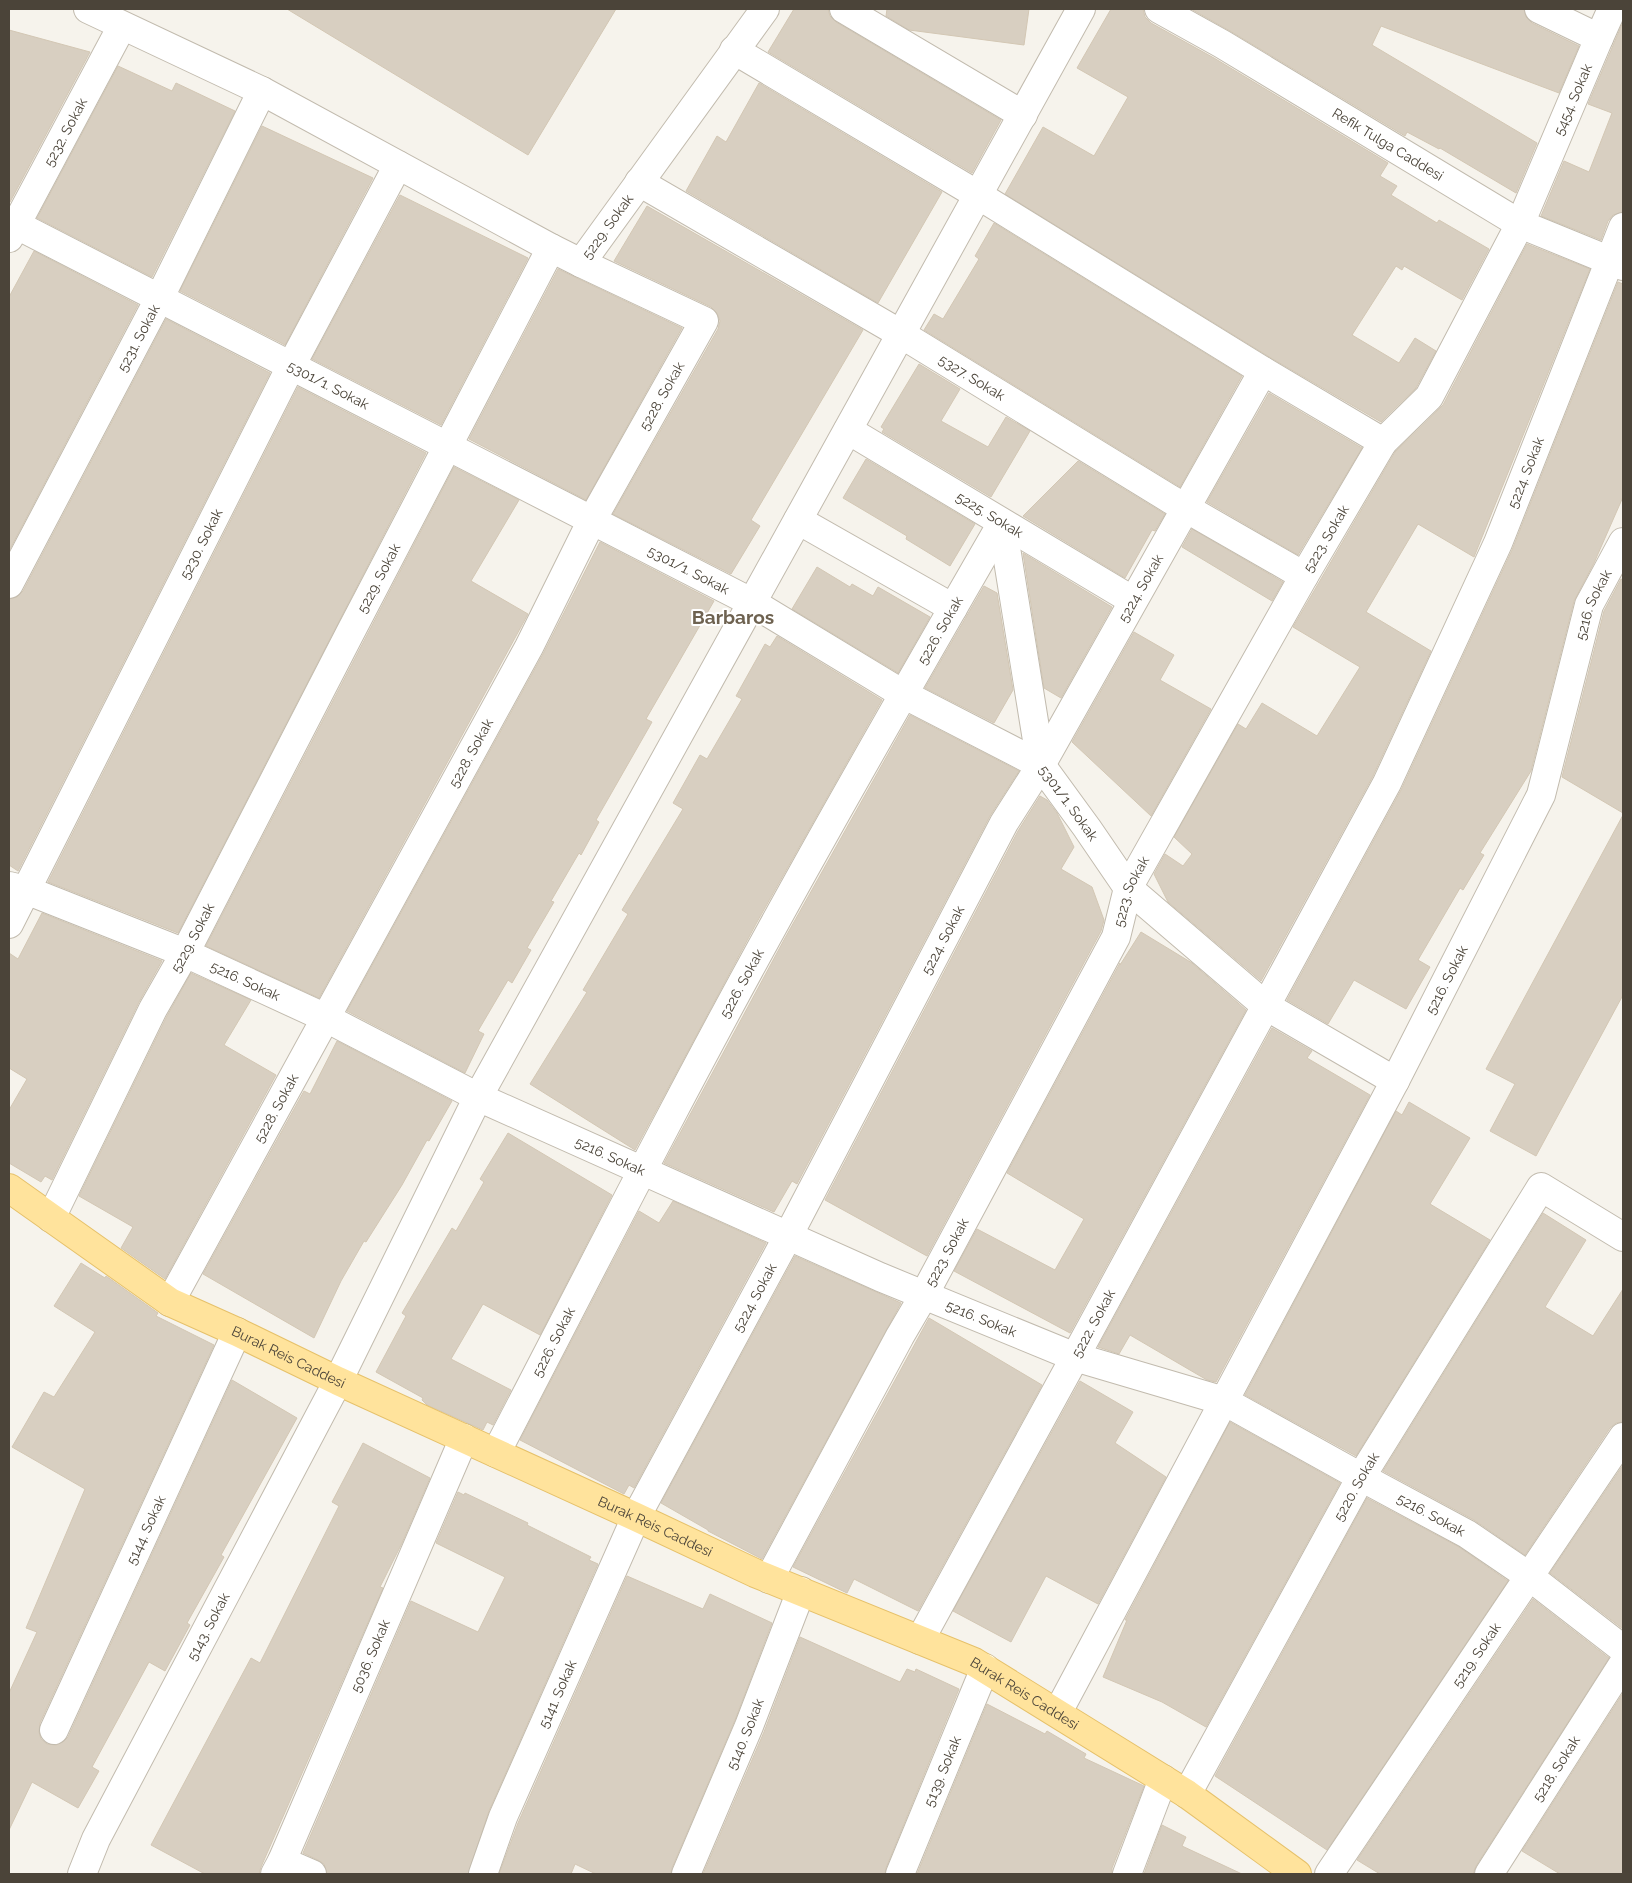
<svg xmlns="http://www.w3.org/2000/svg" width="1632" height="1883" font-family="Raleway,sans-serif">
<rect width="100%" height="100%" fill="#f6f3ec"/>
<!-- building -->
<g fill="#d8cfc1" stroke="#d3c7b4">
<path d="M 287,9 L 616,9 L 528,155 Z"/>
<path d="M 794,9 L 828,9 L 830,16 L 836,22 L 1001,120 L 972,173 L 768,52 Z"/>
<path d="M 887,9 L 1029,9 L 1024,45 L 909,30 L 886,16 Z"/>
<path d="M 1111,9 L 1143,9 L 1145,17 L 1151,23 L 1214,58 L 1388,163 L 1380,176 L 1397,186 L 1391,195 L 1437,223 L 1439,220 L 1489,249 L 1462,300 L 1404,266 L 1402,270 L 1396,266 L 1352,335 L 1399,363 L 1415,338 L 1436,351 L 1416,388 L 1381,422 L 1271,358 L 1005,194 L 1043,127 L 1094,156 L 1128,97 L 1077,68 Z"/>
<path d="M 1191,9 L 1524,9 L 1526,17 L 1532,23 L 1579,46 L 1559,93 L 1381,26 L 1372,45 L 1537,143 L 1516,193 L 1440,148 L 1439,149 L 1407,132 L 1405,136 L 1230,31 Z"/>
<path d="M 1623,22 L 1623,212 L 1613,215 L 1608,221 L 1601,240 L 1541,216 L 1564,161 L 1589,172 L 1612,113 L 1588,104 Z"/>
<path d="M 9,30 L 90,52 L 10,202 L 9,202 Z"/>
<path d="M 118,66 L 172,91 L 176,83 L 235,111 L 152,277 L 37,218 Z"/>
<path d="M 759,83 L 942,192 L 878,303 L 686,191 L 717,136 L 726,142 Z"/>
<path d="M 262,126 L 373,178 L 285,345 L 180,291 Z"/>
<path d="M 400,195 L 528,258 L 441,425 L 312,359 Z"/>
<path d="M 647,206 L 863,330 L 751,520 L 760,526 L 731,574 L 613,514 L 718,329 L 720,321 L 717,313 L 711,307 L 614,261 Z"/>
<path d="M 994,223 L 1242,376 L 1180,487 L 924,330 L 934,314 L 943,319 L 979,259 L 975,256 Z"/>
<path d="M 1527,244 L 1590,269 L 1474,557 L 1418,524 L 1366,612 L 1431,651 L 1373,776 L 1261,981 L 1168,902 L 1154,874 L 1165,854 L 1183,866 L 1192,854 L 1174,837 L 1238,724 L 1246,729 L 1262,703 L 1317,736 L 1360,667 L 1293,627 L 1395,452 L 1443,405 Z"/>
<path d="M 34,251 L 138,305 L 9,551 L 9,297 Z"/>
<path d="M 558,269 L 682,328 L 586,500 L 469,439 Z"/>
<path d="M 1618,282 L 1623,284 L 1623,497 L 1594,563 L 1574,601 L 1531,771 L 1480,853 L 1484,855 L 1463,890 L 1460,888 L 1418,960 L 1430,967 L 1406,1009 L 1354,980 L 1328,1024 L 1287,1000 L 1401,790 L 1512,550 Z"/>
<path d="M 166,319 L 270,373 L 18,871 L 9,865 L 9,599 L 17,597 L 23,591 Z"/>
<path d="M 919,364 L 960,389 L 941,421 L 988,447 L 1006,417 L 1030,431 L 991,497 L 882,432 L 884,429 L 881,427 Z"/>
<path d="M 298,387 L 426,453 L 178,933 L 48,882 Z"/>
<path d="M 1269,393 L 1362,448 L 1298,555 L 1207,502 Z"/>
<path d="M 866,459 L 975,524 L 950,566 L 906,539 L 907,536 L 843,498 Z"/>
<path d="M 1078,461 L 1165,514 L 1155,531 L 1152,530 L 1125,578 L 1023,516 Z"/>
<path d="M 454,467 L 519,500 L 471,581 L 528,614 L 319,998 L 206,946 Z"/>
<path d="M 1192,529 L 1283,582 L 1272,601 L 1182,547 Z"/>
<path d="M 600,542 L 714,601 L 646,719 L 652,722 L 596,820 L 599,822 L 581,855 L 579,853 L 551,901 L 554,902 L 527,948 L 531,950 L 512,983 L 508,980 L 478,1031 L 484,1034 L 465,1073 L 347,1011 L 543,654 Z"/>
<path d="M 1023,553 L 1112,607 L 1061,698 L 1044,688 Z"/>
<path d="M 817,567 L 850,587 L 852,584 L 873,596 L 878,587 L 930,617 L 898,673 L 792,609 Z"/>
<path d="M 1621,579 L 1623,580 L 1623,813 L 1562,777 L 1604,611 Z"/>
<path d="M 984,586 L 997,593 L 1013,690 L 994,723 L 925,688 Z"/>
<path d="M 1134,632 L 1174,655 L 1160,680 L 1211,709 L 1151,816 L 1072,742 Z"/>
<path d="M 777,636 L 882,700 L 757,922 L 635,1150 L 530,1084 L 587,992 L 583,990 L 628,914 L 622,910 L 683,809 L 673,803 L 700,755 L 707,759 L 742,699 L 736,696 L 765,644 L 770,647 Z"/>
<path d="M 910,715 L 1019,771 L 990,816 L 797,1184 L 792,1181 L 774,1212 L 664,1163 L 785,938 Z"/>
<path d="M 1040,796 L 1047,800 L 1057,813 L 1074,847 L 1061,869 L 1092,887 L 1104,920 L 1101,931 L 927,1256 L 825,1200 L 1018,831 Z"/>
<path d="M 1623,815 L 1623,995 L 1536,1156 L 1490,1131 L 1515,1084 L 1486,1069 Z"/>
<path d="M 42,913 L 162,961 L 139,1002 L 52,1180 L 45,1176 L 41,1182 L 9,1163 L 9,1110 L 27,1079 L 9,1068 L 9,953 L 18,959 Z"/>
<path d="M 1141,932 L 1192,963 L 1246,1010 L 1070,1333 L 954,1271 L 977,1229 L 1055,1270 L 1084,1219 L 1007,1173 L 1120,963 L 1120,965 Z"/>
<path d="M 191,973 L 251,1000 L 224,1045 L 276,1075 L 165,1279 L 121,1248 L 133,1227 L 79,1196 L 167,1016 Z"/>
<path d="M 1272,1028 L 1312,1051 L 1307,1058 L 1370,1095 L 1216,1382 L 1207,1380 L 1130,1335 L 1119,1354 L 1098,1347 Z"/>
<path d="M 337,1041 L 452,1101 L 429,1141 L 427,1140 L 402,1185 L 366,1242 L 364,1241 L 341,1281 L 314,1338 L 203,1274 L 304,1091 L 310,1094 Z"/>
<path d="M 1409,1102 L 1470,1138 L 1430,1204 L 1490,1240 L 1356,1456 L 1245,1395 L 1396,1111 L 1402,1115 Z"/>
<path d="M 508,1133 L 612,1195 L 540,1335 L 483,1304 L 451,1359 L 511,1390 L 493,1425 L 487,1422 L 483,1430 L 427,1405 L 422,1400 L 423,1398 L 376,1372 L 406,1316 L 402,1313 L 452,1228 L 456,1231 L 484,1182 L 480,1179 Z"/>
<path d="M 673,1201 L 766,1243 L 634,1488 L 629,1485 L 624,1494 L 520,1440 L 639,1211 L 659,1223 Z"/>
<path d="M 1543,1213 L 1586,1240 L 1545,1307 L 1593,1336 L 1623,1289 L 1623,1422 L 1616,1423 L 1610,1428 L 1525,1555 L 1474,1520 L 1383,1471 Z"/>
<path d="M 795,1256 L 901,1303 L 762,1559 L 708,1531 L 708,1530 L 661,1503 Z"/>
<path d="M 81,1263 L 105,1278 L 106,1276 L 158,1313 L 156,1316 L 214,1345 L 40,1723 L 39,1732 L 41,1739 L 47,1744 L 56,1745 L 63,1742 L 68,1737 L 232,1380 L 297,1418 L 221,1555 L 224,1557 L 187,1623 L 190,1625 L 165,1671 L 149,1662 L 92,1767 L 99,1771 L 78,1808 L 32,1782 L 9,1830 L 9,1693 L 37,1632 L 26,1628 L 85,1489 L 12,1447 L 44,1392 L 54,1397 L 95,1332 L 54,1306 Z"/>
<path d="M 929,1318 L 1042,1385 L 918,1611 L 854,1579 L 847,1593 L 793,1567 Z"/>
<path d="M 1080,1381 L 1133,1412 L 1115,1443 L 1166,1477 L 1098,1604 L 1046,1576 L 1011,1642 L 953,1611 Z"/>
<path d="M 1230,1422 L 1340,1483 L 1206,1727 L 1162,1702 L 1103,1677 L 1127,1620 L 1125,1620 Z"/>
<path d="M 363,1443 L 430,1478 L 402,1543 L 380,1587 L 383,1588 L 261,1867 L 259,1874 L 205,1874 L 151,1845 L 251,1658 L 260,1663 L 339,1506 L 332,1502 Z"/>
<path d="M 1623,1465 L 1623,1629 L 1550,1573 Z"/>
<path d="M 458,1492 L 464,1495 L 465,1493 L 528,1523 L 527,1525 L 591,1557 L 589,1560 L 598,1564 L 489,1811 L 468,1874 L 327,1874 L 324,1864 L 318,1860 L 303,1853 L 411,1601 L 478,1632 L 505,1577 L 436,1543 Z"/>
<path d="M 1367,1498 L 1459,1547 L 1508,1581 L 1327,1850 L 1215,1776 Z"/>
<path d="M 627,1576 L 703,1609 L 710,1594 L 772,1623 L 735,1720 L 672,1868 L 671,1874 L 596,1874 L 575,1864 L 571,1874 L 499,1874 L 518,1823 Z"/>
<path d="M 1533,1599 L 1609,1658 L 1476,1866 L 1473,1874 L 1380,1874 L 1357,1860 Z"/>
<path d="M 800,1637 L 900,1682 L 907,1669 L 915,1672 L 916,1669 L 959,1689 L 886,1868 L 885,1874 L 703,1874 L 764,1732 Z"/>
<path d="M 1623,1693 L 1623,1874 L 1560,1874 L 1522,1851 Z"/>
<path d="M 987,1704 L 1045,1734 L 1047,1731 L 1086,1754 L 1084,1758 L 1144,1786 L 1112,1868 L 1112,1874 L 917,1874 Z"/>
<path d="M 1162,1825 L 1186,1837 L 1182,1846 L 1242,1874 L 1144,1874 Z"/>
</g>
<g fill="none" stroke-linecap="round" stroke-linejoin="round">
<defs>
<g id="minor">
<path d="M 88,9 L 262,91 L 551,248"/>
<path d="M 844,9 L 1023,115"/>
<path id="s1" d="M 1159,9 L 1222,44 L 1520,224 L 1623,266"/>
<path d="M 1599,38 L 1612,9"/>
<path d="M 734,50 L 978,195 L 1263,371 L 1383,442"/>
<path id="s2" d="M 639,182 L 901,334 L 1170,499 L 1304,576"/>
<path id="s3" d="M 9,221 L 751,602 L 903,694 L 1041,765 L 1087,828 L 1128,888 L 1266,1006 L 1395,1081"/>
<path id="s4" d="M 9,238 L 122,26"/>
<path id="s5" d="M 848,430 L 1132,600"/>
<path d="M 798,520 L 953,608"/>
<path d="M 1002,523 L 1041,765"/>
<path id="s6" d="M 9,584 L 159,299 L 262,91"/>
<path id="s7" d="M 9,886 L 26,890 L 185,953 L 326,1018 L 478,1097 L 880,1277 L 1075,1357 L 1224,1401 L 1361,1477 L 1467,1534 L 1530,1577 L 1623,1649"/>
<path id="s8" d="M 9,924 L 291,366 L 398,165"/>
<path id="s9" d="M 51,1218 L 153,1009 L 185,953 L 349,635 L 551,248 L 581,263 L 765,9"/>
<path id="s10" d="M 170,1302 L 529,647 L 592,520 L 704,321 L 581,263"/>
<path id="s11" d="M 496,1453 C 587,1278 676,1102 771,930 C 846,793 924,658 1002,523"/>
<path id="s12" d="M 769,1579 L 900,1336 L 924,1295 L 1116,937 L 1128,888 L 1304,576 L 1383,442 L 1429,397 L 1520,224 L 1599,38 L 1539,9"/>
<path id="s13" d="M 920,1640 L 1075,1357 L 1387,783 L 1498,543 L 1623,227"/>
<path id="s14" d="M 1058,1712 L 1395,1081 L 1541,795 L 1589,605 L 1623,542"/>
<path id="s15" d="M 54,1730 L 237,1332"/>
<path id="s16" d="M 1187,1794 L 1361,1477 L 1541,1187 L 1623,1237"/>
<path d="M 282,1861 L 312,1874"/>
<path id="s17" d="M 82,1874 L 96,1839 L 338,1381 L 478,1097 L 1081,9"/>
<path id="s18" d="M 275,1874 L 282,1861 L 464,1438"/>
<path id="s19" d="M 483,1874 L 503,1817 L 636,1517 L 788,1236 L 1004,823 L 1041,765 L 1263,371"/>
<path id="s20" d="M 686,1874 L 749,1726 L 801,1591"/>
<path id="s21" d="M 900,1874 L 985,1668"/>
<path d="M 1127,1874 L 1163,1779"/>
<path id="s22" d="M 1329,1874 L 1623,1437"/>
<path id="s23" d="M 1489,1874 L 1623,1664"/>
</g>
<g id="major">
<path id="s24" d="M 9,1188 L 170,1302 L 237,1332 L 338,1381 L 636,1517 L 755,1573 L 974,1662 L 1187,1794 L 1297,1874"/>
</g>
</defs>
<!-- minor casing -->
<use href="#minor" stroke="#c2bbae" stroke-width="30"/>
<!-- major casing -->
<use href="#major" stroke="#e6c16a" stroke-width="30"/>
<!-- minor -->
<use href="#minor" stroke="#fff" stroke-width="28"/>
<!-- major -->
<use href="#major" stroke="#ffe39c" stroke-width="28"/>
</g>
<g text-anchor="middle" stroke-width="4" stroke-linejoin="round" paint-order="stroke">
<!-- street labels -->
<g font-size="14" fill="#4b4439" stroke="#fff">
<text dy="5" stroke="none"><textPath href="#s12" startOffset="1689">5454. Sokak</textPath></text>
<text dy="5" stroke="none"><textPath href="#s4" startOffset="120">5232. Sokak</textPath></text>
<text dy="5" stroke="none"><textPath href="#s1" startOffset="266">Refik Tulga Caddesi</textPath></text>
<text dy="5" stroke="none"><textPath href="#s9" startOffset="1170">5229. Sokak</textPath></text>
<text dy="5" stroke="none"><textPath href="#s6" startOffset="278">5231. Sokak</textPath></text>
<text dy="5" stroke="none"><textPath href="#s2" startOffset="386">5327. Sokak</textPath></text>
<text dy="5" stroke="none"><textPath href="#s3" startOffset="359">5301/1. Sokak</textPath></text>
<text dy="5" stroke="none"><textPath href="#s10" startOffset="1031">5228. Sokak</textPath></text>
<text dy="5" stroke="none"><textPath href="#s13" startOffset="1316">5224. Sokak</textPath></text>
<text dy="5" stroke="none"><textPath href="#s5" startOffset="165">5225. Sokak</textPath></text>
<text dy="5" stroke="none"><textPath href="#s12" startOffset="1182">5223. Sokak</textPath></text>
<text dy="5" stroke="none"><textPath href="#s8" startOffset="426">5230. Sokak</textPath></text>
<text dy="5" stroke="none"><textPath href="#s3" startOffset="764">5301/1. Sokak</textPath></text>
<text dy="5" stroke="none"><textPath href="#s9" startOffset="719">5229. Sokak</textPath></text>
<text dy="5" stroke="none"><textPath href="#s19" startOffset="1446">5224. Sokak</textPath></text>
<text dy="5" stroke="none"><textPath href="#s14" startOffset="1234">5216. Sokak</textPath></text>
<text dy="5" stroke="none"><textPath href="#s11" startOffset="935">5226. Sokak</textPath></text>
<text dy="5" stroke="none"><textPath href="#s10" startOffset="626">5228. Sokak</textPath></text>
<text dy="5" stroke="none"><textPath href="#s3" startOffset="1214">5301/1. Sokak</textPath></text>
<text dy="5" stroke="none"><textPath href="#s12" startOffset="778">5223. Sokak</textPath></text>
<text dy="5" stroke="none"><textPath href="#s9" startOffset="314">5229. Sokak</textPath></text>
<text dy="5" stroke="none"><textPath href="#s19" startOffset="1042">5224. Sokak</textPath></text>
<text dy="5" stroke="none"><textPath href="#s7" startOffset="255">5216. Sokak</textPath></text>
<text dy="5" stroke="none"><textPath href="#s14" startOffset="829">5216. Sokak</textPath></text>
<text dy="5" stroke="none"><textPath href="#s11" startOffset="530">5226. Sokak</textPath></text>
<text dy="5" stroke="none"><textPath href="#s10" startOffset="221">5228. Sokak</textPath></text>
<text dy="5" stroke="none"><textPath href="#s7" startOffset="660">5216. Sokak</textPath></text>
<text dy="5" stroke="none"><textPath href="#s12" startOffset="372">5223. Sokak</textPath></text>
<text dy="5" stroke="none"><textPath href="#s19" startOffset="638">5224. Sokak</textPath></text>
<text dy="5" stroke="none"><textPath href="#s7" startOffset="1065">5216. Sokak</textPath></text>
<text dy="5" stroke="none"><textPath href="#s13" startOffset="361">5222. Sokak</textPath></text>
<text dy="5" stroke="none"><textPath href="#s11" startOffset="125">5226. Sokak</textPath></text>
<text dy="5" stroke="none"><textPath href="#s24" startOffset="328">Burak Reis Caddesi</textPath></text>
<text dy="5" stroke="none"><textPath href="#s16" startOffset="351">5220. Sokak</textPath></text>
<text dy="5" stroke="none"><textPath href="#s7" startOffset="1558">5216. Sokak</textPath></text>
<text dy="5" stroke="none"><textPath href="#s24" startOffset="732">Burak Reis Caddesi</textPath></text>
<text dy="5" stroke="none"><textPath href="#s15" startOffset="220">5144. Sokak</textPath></text>
<text dy="5" stroke="none"><textPath href="#s17" startOffset="278">5143. Sokak</textPath></text>
<text dy="5" stroke="none"><textPath href="#s18" startOffset="238">5036. Sokak</textPath></text>
<text dy="5" stroke="none"><textPath href="#s22" startOffset="264">5219. Sokak</textPath></text>
<text dy="5" stroke="none"><textPath href="#s24" startOffset="1138">Burak Reis Caddesi</textPath></text>
<text dy="5" stroke="none"><textPath href="#s19" startOffset="195">5141. Sokak</textPath></text>
<text dy="5" stroke="none"><textPath href="#s20" startOffset="152">5140. Sokak</textPath></text>
<text dy="5" stroke="none"><textPath href="#s23" startOffset="125">5218. Sokak</textPath></text>
<text dy="5" stroke="none"><textPath href="#s21" startOffset="111">5139. Sokak</textPath></text>
</g>
<!-- district labels -->
<g font-size="19" font-weight="bold" fill="#6e6250" stroke="#fff">
<text x="733" y="624">Barbaros</text>
</g>
</g>
<!-- border -->
<rect width="1632" height="1883" fill="none" stroke="#4b4439" stroke-width="20"/>
</svg>
